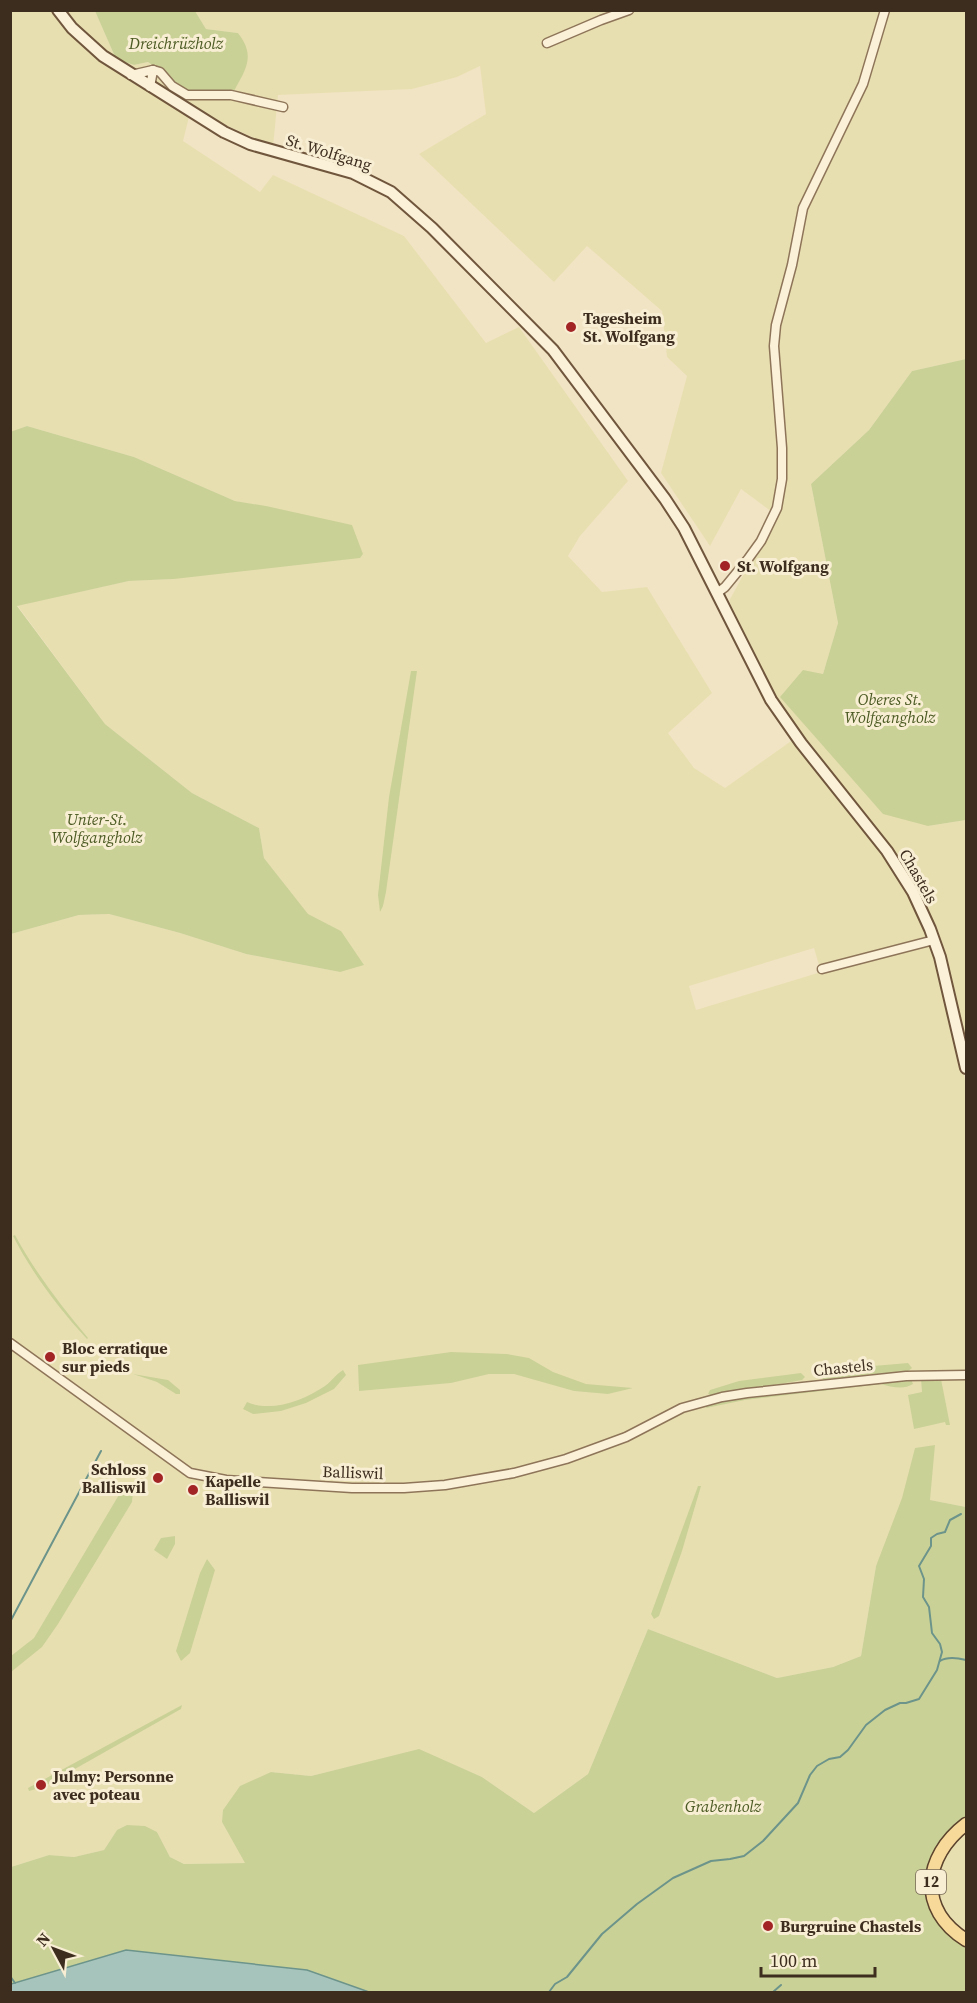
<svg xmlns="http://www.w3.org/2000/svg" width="977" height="2003" font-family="'Source Serif 4',serif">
<rect width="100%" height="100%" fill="#f1e4c4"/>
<!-- farmland -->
<g fill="#e8dfb1" fill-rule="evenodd">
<path d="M 11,11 L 95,11 L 116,59 L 134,65 L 148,62 L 186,90 L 233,91 L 241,78 L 238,33 L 206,29 L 195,11 L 966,11 L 966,359 L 912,371 L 869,430 L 811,484 L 838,623 L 823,674 L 928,826 L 966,820 L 966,1057 L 961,1058 L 966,1086 L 966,1507 L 919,1498 L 876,1566 L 861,1656 L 833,1667 L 777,1678 L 648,1629 L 588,1774 L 534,1813 L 482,1777 L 419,1750 L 311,1776 L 271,1772 L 245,1863 L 184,1864 L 170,1857 L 157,1832 L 117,1830 L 104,1850 L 74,1857 L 49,1855 L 11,1867 L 11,934 L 79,915 L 109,914 L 180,933 L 246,954 L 340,972 L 341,931 L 308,915 L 264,858 L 259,828 L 192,793 L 105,724 L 17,605 L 129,581 L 174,579 L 292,512 L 235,501 L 134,457 L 27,426 L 11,432 ZM 480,66 L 486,114 L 419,154 L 554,282 L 587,246 L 662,311 L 667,357 L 687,376 L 661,473 L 710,546 L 741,489 L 776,515 L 729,601 L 757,664 L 774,695 L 801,734 L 725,788 L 694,768 L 668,733 L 712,693 L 647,587 L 602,592 L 568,556 L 580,536 L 628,481 L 519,327 L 486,343 L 404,236 L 273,175 L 260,192 L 183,141 L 191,109 L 273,147 L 278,95 L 412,89 L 457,77 ZM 814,948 L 821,972 L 696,1010 L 689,986 Z"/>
<path d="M 966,1829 L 966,1935 L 949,1920 L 936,1890 L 940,1859 Z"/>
</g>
<!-- green -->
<g fill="#cad197">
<path d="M 95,11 L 195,11 L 206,29 L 238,33 C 256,56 246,69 234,91 L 186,90 L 148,62 L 134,65 L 116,59 Z"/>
<path d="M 966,359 L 966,820 L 928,826 L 883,814 L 780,697 L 803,670 L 823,674 L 838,623 L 811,484 L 869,430 L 912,371 Z"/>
<path d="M 27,426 L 134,457 L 235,501 L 266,506 L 352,525 L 363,554 L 360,558 L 174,579 L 129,581 L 17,606 L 105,724 L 192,793 L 259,828 L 264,858 L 308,914 L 341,931 L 364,965 L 340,972 L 246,954 L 180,933 L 109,914 L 79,915 L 11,934 L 10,432 Z"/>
<path d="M 411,671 L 417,671 L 386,892 L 383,906 L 380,912 L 378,895 L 389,797 Z"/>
<path d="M 15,1235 C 35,1272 61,1306 88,1338 L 87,1339 C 59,1309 32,1273 13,1236 Z"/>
<path d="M 451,1352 L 507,1354 L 529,1358 L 553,1372 L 586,1384 L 633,1388 L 608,1394 L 574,1391 L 514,1374 L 489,1374 L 451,1383 L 359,1391 L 358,1365 Z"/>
<path d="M 908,1363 L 912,1368 L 908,1371 L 824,1380 L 820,1375 L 826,1370 Z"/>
<path d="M 343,1370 L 346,1375 L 334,1389 L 306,1403 L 281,1411 L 253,1414 L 243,1409 L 247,1402 C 272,1413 304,1400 325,1386 C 332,1381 336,1374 343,1370 Z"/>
<path d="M 801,1373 L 805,1377 L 802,1380 L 714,1396 L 708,1394 L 710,1390 L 739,1381 Z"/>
<path d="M 133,1374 L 168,1380 L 180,1390 L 180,1394 L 176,1394 L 157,1382 Z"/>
<path d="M 911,1379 L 913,1384 C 904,1390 891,1387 881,1384 L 745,1400 L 706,1408 L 707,1405 L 747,1396 Z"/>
<path d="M 921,1379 L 941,1379 L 950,1425 L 946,1425 L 945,1422 L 914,1429 L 908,1395 L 922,1392 Z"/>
<path d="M 935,1445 L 930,1500 L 966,1507 L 966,1820 C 941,1845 921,1859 927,1899 L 966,1945 L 966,1992 L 369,1992 L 307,1970 L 126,1950 L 11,1984 L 11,1867 L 49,1855 L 74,1857 L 104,1850 L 117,1830 L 127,1825 L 145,1826 L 157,1832 L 170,1857 L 184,1864 L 245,1863 L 222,1822 L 223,1810 L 240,1786 L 271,1772 L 311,1776 L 419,1749 L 482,1777 L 534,1813 L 588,1774 L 648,1629 L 777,1678 L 833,1667 L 861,1656 L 876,1566 L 902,1498 L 915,1448 Z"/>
<path d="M 698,1486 L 701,1486 L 682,1551 L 659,1616 L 654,1619 L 651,1614 Z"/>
<path d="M 133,1492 L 132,1502 L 58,1624 L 42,1647 L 11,1672 L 11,1656 L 34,1638 L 120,1493 Z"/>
<path d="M 175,1536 L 175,1544 L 167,1559 L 154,1550 L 161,1538 Z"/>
<path d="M 207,1559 L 215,1570 L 190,1653 L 181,1661 L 176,1651 L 200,1573 Z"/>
<path d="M 182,1705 L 181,1709 L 43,1787 L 29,1791 L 28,1788 Z"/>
</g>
<!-- water -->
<path fill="#a6c4bc" stroke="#6c948a" stroke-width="1.5" d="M 126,1950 L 307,1970 L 369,1992 L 11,1992 L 11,1984 Z"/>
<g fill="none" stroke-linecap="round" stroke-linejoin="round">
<!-- stream -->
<g stroke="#6c948a" stroke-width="2">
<path d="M 10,1622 L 101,1451"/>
<path d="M 940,1661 C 948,1656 958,1658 966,1660"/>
<path d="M 10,1976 L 15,1983"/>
<path d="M 549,1992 L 555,1984 L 567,1977 L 602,1934 L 637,1904 L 673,1878 L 711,1861 L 730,1859 L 744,1856 L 763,1841 L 798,1803 L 810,1775 L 817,1766 L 829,1759 L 840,1757 L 848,1750 L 866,1725 L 885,1710 L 900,1703 L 906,1703 L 919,1699 L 937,1670 L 942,1652 L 940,1644 L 932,1633 L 929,1607 L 923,1597 L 924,1579 L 919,1566 L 931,1546 L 931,1538 L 937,1534 L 945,1532 L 950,1520 L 961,1514"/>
<path d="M 773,1992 L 781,1985"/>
</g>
<defs>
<g id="minor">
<path d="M 547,43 L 601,20 L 629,10"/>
<path d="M 131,75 L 153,70"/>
<path d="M 150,87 L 153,70 L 160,72 L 172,86 L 187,95 L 231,95 L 283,107"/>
<path d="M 717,593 L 725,587 L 748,559 L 761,541 L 777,508 L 782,479 L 782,448 L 774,346 L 776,325 L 792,265 L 803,208 L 863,84 L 885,10"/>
<path d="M 822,969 L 934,940"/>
<path d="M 10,1343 L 190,1473 L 226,1480 L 352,1488 L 404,1488 L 445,1485 L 514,1473 L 566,1459 L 626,1437 L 682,1408 L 722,1397 L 747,1393 L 906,1376 L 966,1375"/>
</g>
<path id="secondary" d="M 58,10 L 72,28 L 103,56 L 224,132 L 250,144 L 353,173 L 391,192 L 432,228 L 553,350 L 665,499 L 684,528 L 771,700 L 801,743 L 887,851 L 913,892 L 930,929 L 940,957 L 966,1068"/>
<path id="primary" d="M 966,1824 C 923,1857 917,1909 966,1940"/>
</defs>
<!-- minor casing -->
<use href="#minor" stroke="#8e7559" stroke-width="11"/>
<!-- secondary casing -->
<use href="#secondary" stroke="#70563c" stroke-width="14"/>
<!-- primary casing -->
<use href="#primary" stroke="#5b432d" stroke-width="15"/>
<!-- minor -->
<use href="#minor" stroke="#fbf1d8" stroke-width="8"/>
<!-- secondary -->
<use href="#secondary" stroke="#fbf1d8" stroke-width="10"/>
<!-- primary -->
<use href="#primary" stroke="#f7da9a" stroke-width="12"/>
</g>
<!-- markers -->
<g fill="#a22424" stroke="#f8eed4" stroke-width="2">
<circle cx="571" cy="327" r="6"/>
<circle cx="725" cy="566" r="6"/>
<circle cx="50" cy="1357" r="6"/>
<circle cx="158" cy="1478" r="6"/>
<circle cx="193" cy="1490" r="6"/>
<circle cx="41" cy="1785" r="6"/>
<circle cx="768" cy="1926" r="6"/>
</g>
<g text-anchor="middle" stroke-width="6" stroke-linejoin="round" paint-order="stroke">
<!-- shield labels -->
<rect fill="#f8eed4" stroke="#756755" stroke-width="1.5" x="916" y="1870" width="30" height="24" rx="4.5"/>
<g font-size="15" font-weight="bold" fill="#3d2d1e">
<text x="931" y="1887">12</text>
</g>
<!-- park labels -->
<g font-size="16" font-style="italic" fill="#4c5b23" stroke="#f8eed4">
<text x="176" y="49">Dreichrüzholz</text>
<text x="890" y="705">Oberes St.<tspan x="890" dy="18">Wolfgangholz</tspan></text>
<text x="97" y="825">Unter-St.<tspan x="97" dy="18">Wolfgangholz</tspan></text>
<text x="723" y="1812">Grabenholz</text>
</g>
<!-- street labels -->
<g font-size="16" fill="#3d2d1e" stroke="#f8eed4">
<text transform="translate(329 152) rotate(17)" y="6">St. Wolfgang</text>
<text transform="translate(919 876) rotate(60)" y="6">Chastels</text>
<text transform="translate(843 1367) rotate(-6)" y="6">Chastels</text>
<text transform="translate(353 1472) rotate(2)" y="6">Balliswil</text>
</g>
<!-- poi labels -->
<g font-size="16" font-weight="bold" fill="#3d2d1e" stroke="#f8eed4" text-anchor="start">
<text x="583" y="324">Tagesheim<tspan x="583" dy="18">St. Wolfgang</tspan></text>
<text x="737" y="572">St. Wolfgang</text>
<text x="62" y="1354">Bloc erratique<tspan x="62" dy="18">sur pieds</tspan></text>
<text x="146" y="1475" text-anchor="end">Schloss<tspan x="146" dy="18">Balliswil</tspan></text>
<text x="205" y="1487">Kapelle<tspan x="205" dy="18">Balliswil</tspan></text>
<text x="53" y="1782">Julmy: Personne<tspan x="53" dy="18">avec poteau</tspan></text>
<text x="780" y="1932">Burgruine Chastels</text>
</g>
</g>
<!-- border -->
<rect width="977" height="2003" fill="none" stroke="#3d2d1e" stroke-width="24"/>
<!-- north arrow -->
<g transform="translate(54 1949) rotate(311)" stroke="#f8eed4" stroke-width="4.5" paint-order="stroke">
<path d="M0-4.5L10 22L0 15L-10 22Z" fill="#3d2d1e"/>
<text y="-9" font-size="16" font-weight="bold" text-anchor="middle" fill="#3d2d1e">N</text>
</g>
<!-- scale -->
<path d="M761 1967v9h114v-9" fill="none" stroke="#3d2d1e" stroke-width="3"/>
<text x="770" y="1967" font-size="18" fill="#3d2d1e" stroke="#f8eed4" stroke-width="4.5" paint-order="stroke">100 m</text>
</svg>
